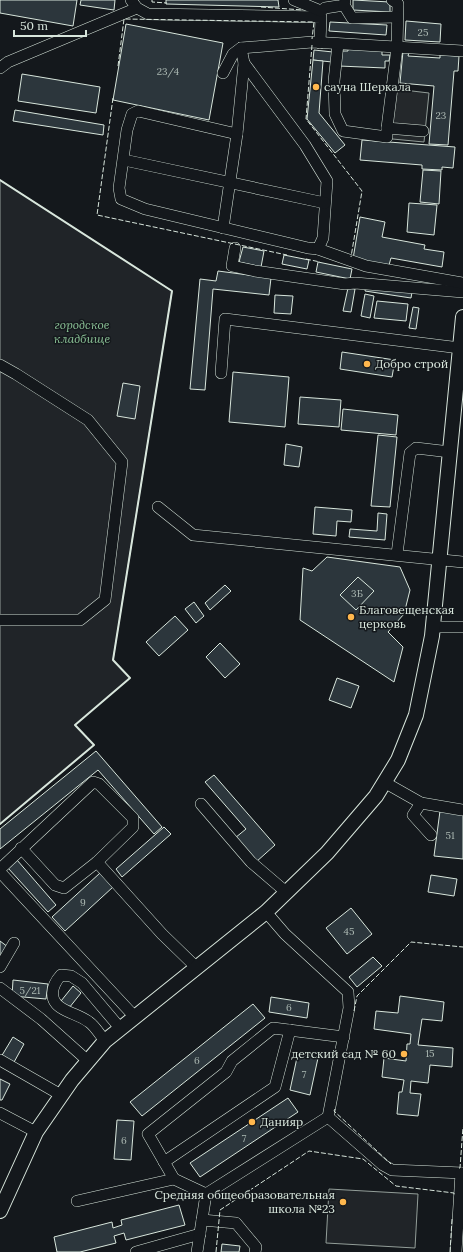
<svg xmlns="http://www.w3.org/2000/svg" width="463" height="1252" font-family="Lora,serif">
<rect width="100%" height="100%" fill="#14181c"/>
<!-- green -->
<g fill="#202428" stroke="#939e99">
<path d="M 0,180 L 172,291 L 113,660 L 130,678 L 75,725 L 94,745 L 0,824 Z"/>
<path d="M 329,1189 L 418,1194 L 415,1248 L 326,1243 Z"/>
</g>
<!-- parking -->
<path fill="#24282b" stroke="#939e99" d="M 387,88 L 429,93 L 424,142 L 382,138 Z"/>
<!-- building -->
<g fill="#2c363c" stroke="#d8e6dc">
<path d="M 0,0 L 77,0 L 73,26 L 0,13 Z"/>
<path d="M 81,0 L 115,0 L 114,10 L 80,5 Z"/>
<path d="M 166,0 L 278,0 L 279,7 L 166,4 Z"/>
<path d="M 353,0 L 390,2 L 390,12 L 353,10 Z"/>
<path d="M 406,21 L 441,24 L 440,42 L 405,40 Z"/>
<path d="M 330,22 L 387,25 L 386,35 L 329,31 Z"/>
<path d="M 126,24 L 223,43 L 209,120 L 113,100 Z"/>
<path d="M 348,49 L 382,51 L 382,55 L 390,55 L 389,61 L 385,61 L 385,68 L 339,66 L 340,51 L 348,51 Z"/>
<path d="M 314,50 L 333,52 L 332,62 L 313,60 Z"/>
<path d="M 403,51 L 409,52 L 408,56 L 440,58 L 440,55 L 459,56 L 458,71 L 454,71 L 448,145 L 429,144 L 434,86 L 400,83 Z"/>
<path d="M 313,60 L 323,61 L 319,113 L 345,145 L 335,153 L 307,119 Z"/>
<path d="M 22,74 L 100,87 L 96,113 L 18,101 Z"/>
<path d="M 15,110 L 104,125 L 103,135 L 13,121 Z"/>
<path d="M 362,140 L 455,147 L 453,168 L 442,167 L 442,170 L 422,169 L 422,165 L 360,160 Z"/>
<path d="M 423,170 L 441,171 L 439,204 L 420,202 Z"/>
<path d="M 409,203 L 437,205 L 434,235 L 407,232 Z"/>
<path d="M 360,217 L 385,222 L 382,237 L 425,245 L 424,249 L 444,252 L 442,267 L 391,258 L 389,265 L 353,259 Z"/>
<path d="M 243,247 L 264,251 L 261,267 L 239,262 Z"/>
<path d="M 284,255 L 309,260 L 307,269 L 282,264 Z"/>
<path d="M 318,262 L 352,269 L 350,279 L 316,272 Z"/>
<path d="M 218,271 L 271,278 L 269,295 L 213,289 L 205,390 L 190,389 L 200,279 L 216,281 Z"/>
<path d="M 366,285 L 412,292 L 411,298 L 365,291 Z"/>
<path d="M 348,288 L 355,289 L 351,312 L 343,311 Z"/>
<path d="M 365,294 L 374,296 L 370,318 L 361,316 Z"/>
<path d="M 275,295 L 293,296 L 291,314 L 274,313 Z"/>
<path d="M 377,301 L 408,304 L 406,321 L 374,318 Z"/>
<path d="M 413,307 L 419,308 L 416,329 L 409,328 Z"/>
<path d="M 342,352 L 395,360 L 392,377 L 340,369 Z"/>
<path d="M 233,372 L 289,377 L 285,427 L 229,422 Z"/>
<path d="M 123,383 L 140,386 L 135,419 L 117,416 Z"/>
<path d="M 300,397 L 341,400 L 339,427 L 298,424 Z"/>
<path d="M 343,409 L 398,415 L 396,435 L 341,430 Z"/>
<path d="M 378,435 L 397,437 L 390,507 L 371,506 Z"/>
<path d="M 286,444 L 302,447 L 299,467 L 284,465 Z"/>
<path d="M 315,507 L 352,510 L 351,522 L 337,521 L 336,536 L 313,534 Z"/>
<path d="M 378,513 L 387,514 L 385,540 L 349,537 L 350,529 L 377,531 Z"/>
<path d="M 327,557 L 400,567 L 410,590 L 404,614 L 388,632 L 403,647 L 394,682 L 300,620 L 303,568 L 312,571 Z"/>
<path d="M 358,577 L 374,591 L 356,610 L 340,595 Z"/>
<path d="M 225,585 L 231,591 L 210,610 L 205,603 Z"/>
<path d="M 194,602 L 204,616 L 196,623 L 185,609 Z"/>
<path d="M 175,616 L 188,630 L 159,656 L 146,642 Z"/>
<path d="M 220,643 L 240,664 L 225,678 L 206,657 Z"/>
<path d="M 337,678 L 359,686 L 351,708 L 329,700 Z"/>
<path d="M 96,751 L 162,827 L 154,834 L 98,770 L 0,849 L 0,829 Z"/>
<path d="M 214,775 L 275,845 L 256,862 L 235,838 L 246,829 L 205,782 Z"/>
<path d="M 440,811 L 463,814 L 463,859 L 434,856 Z"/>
<path d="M 164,827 L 171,834 L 122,877 L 116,869 Z"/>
<path d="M 17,860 L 56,905 L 48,912 L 8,868 Z"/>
<path d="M 100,873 L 113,887 L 65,931 L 52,917 Z"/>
<path d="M 431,875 L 457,879 L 454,896 L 428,892 Z"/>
<path d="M 351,908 L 372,934 L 347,954 L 326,928 Z"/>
<path d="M 0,941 L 8,947 L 0,960 Z"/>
<path d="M 373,957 L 382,966 L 357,987 L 349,977 Z"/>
<path d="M 13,980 L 48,984 L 46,999 L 12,996 Z"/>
<path d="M 73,986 L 81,993 L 69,1008 L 61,1001 Z"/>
<path d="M 400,996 L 444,1002 L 442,1021 L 422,1019 L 418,1045 L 453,1048 L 452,1067 L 430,1065 L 428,1083 L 411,1081 L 410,1093 L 421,1094 L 418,1116 L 397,1114 L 399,1092 L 402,1092 L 404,1080 L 382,1077 L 384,1058 L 406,1061 L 407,1044 L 410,1044 L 411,1034 L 374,1029 L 376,1011 L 398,1013 Z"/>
<path d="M 271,997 L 309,1003 L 307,1018 L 269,1012 Z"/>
<path d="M 253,1004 L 265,1018 L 142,1116 L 130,1102 Z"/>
<path d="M 13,1037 L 24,1044 L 13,1064 L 1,1057 Z"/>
<path d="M 298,1053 L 318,1058 L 310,1095 L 290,1090 Z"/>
<path d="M 0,1079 L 10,1084 L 2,1100 L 0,1100 Z"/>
<path d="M 288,1098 L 298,1112 L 200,1177 L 190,1163 Z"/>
<path d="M 117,1120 L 134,1121 L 131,1160 L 114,1159 Z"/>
<path d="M 179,1205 L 185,1225 L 126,1240 L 124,1233 L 114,1236 L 116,1243 L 80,1252 L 57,1252 L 54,1237 L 112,1222 L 113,1228 L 122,1225 L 121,1220 Z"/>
<path d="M 222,1244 L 240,1246 L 239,1252 L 221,1252 Z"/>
</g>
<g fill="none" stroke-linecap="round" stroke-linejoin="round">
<defs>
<g id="minor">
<path d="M 131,0 L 137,8 L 148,14 L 321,17 L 320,43"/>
<path d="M 294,0 L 321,11 L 325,8 L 344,5 L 345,0"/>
<path d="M 392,0 L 398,4 L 397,48 L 387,128 L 423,131"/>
<path d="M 344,5 L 352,18 L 397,17"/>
<path d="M 338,44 L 334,81 L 335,114 L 343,131 L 387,137 L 387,128"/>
<path d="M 0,68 L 8,62 L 137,8"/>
<path d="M 223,73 L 233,54 L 241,48 L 312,42 L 463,51"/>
<path d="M 237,134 L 138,111 L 132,114 L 127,130 L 119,188 L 121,199 L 145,209 L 308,248 L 318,249 L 323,238 L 327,181 L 305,145 L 244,63 L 241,48"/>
<path d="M 124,160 L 325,203"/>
<path d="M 223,228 L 237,134 L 244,63"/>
<path d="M 235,248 L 232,266 L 255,271 L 345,284 L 355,283 L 463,292"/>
<path d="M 318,249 L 366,266 L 463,283"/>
<path d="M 0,365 L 16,374 L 88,420 L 122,462 L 105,600 L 80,620 L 0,620"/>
<path d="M 221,373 L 225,319 L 460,348"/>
<path d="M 158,507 L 193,535 L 463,562"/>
<path d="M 397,554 L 410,453 L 416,448 L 450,452"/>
<path d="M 433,627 L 463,627"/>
<path d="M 384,782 L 421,803 L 462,810"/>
<path d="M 421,803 L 413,815 L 431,835"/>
<path d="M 201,804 L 251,862 L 286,892"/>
<path d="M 97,862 L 162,934 L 196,967"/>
<path d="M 0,869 L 93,782 L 99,784 L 133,818 L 133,827 L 97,862 L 64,888 L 55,885 L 21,848"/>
<path d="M 0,872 L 134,1016"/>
<path d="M 0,967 L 14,943"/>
<path d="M 0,988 L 41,1019 L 88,1061"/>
<path d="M 105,1041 C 100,1035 95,1026 89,1022 C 81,1016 72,1014 63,1009 C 48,1001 51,986 61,975 L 71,976 L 82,983 L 120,1028"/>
<path d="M 0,1060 L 61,1095"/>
<path d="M 0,1113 L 36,1132"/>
<path d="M 328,1117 L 383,1165 L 392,1170 L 463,1173"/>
<path d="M 164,1162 L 275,1087 L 290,1030"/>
<path d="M 206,1194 L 174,1179 L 148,1134 L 226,1072 L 232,1061 L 273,1028 L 344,1037"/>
<path d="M 77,1201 L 174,1179"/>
<path d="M 202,1220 L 236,1223 L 256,1247 L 255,1252"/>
<path d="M 136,1252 L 200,1234"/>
<path d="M 197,1252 L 206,1194 L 328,1117 L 349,1008 L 348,992 L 285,934 L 266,912"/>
<path d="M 456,1252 L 461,1173"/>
</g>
<path id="major" d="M 0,1211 L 36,1132 L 72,1080 L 105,1041 L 266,912 L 327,853 L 376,796 L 398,760 L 416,715 L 432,636 L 463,317"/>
</defs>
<!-- minor casing -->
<use href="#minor" stroke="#d8e6dc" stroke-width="12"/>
<!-- major casing -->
<use href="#major" stroke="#d8e6dc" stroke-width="16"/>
<!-- minor -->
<use href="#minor" stroke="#14181c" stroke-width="11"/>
<!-- major -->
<use href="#major" stroke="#14181c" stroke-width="14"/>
<!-- fence -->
<g stroke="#d8e6dc" stroke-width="1" stroke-dasharray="5 2" stroke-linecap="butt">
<path d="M 152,0 L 152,2 L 167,3"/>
<path d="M 261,7 L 303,10"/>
<path d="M 312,45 L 306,119 L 362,191 L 351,257"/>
<path d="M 118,66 L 124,19 L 314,22 L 312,39"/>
<path d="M 113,98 L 97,215 L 287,255"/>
<path d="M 306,259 L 320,262"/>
<path d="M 354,1011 L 357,996 L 411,942 L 463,947"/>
<path d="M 335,1109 L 334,1111 L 391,1164"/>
<path d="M 459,1168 L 460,1168 L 463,1127"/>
<path d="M 216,1252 L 220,1210 L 309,1151 L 363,1159 L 396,1186 L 454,1193 L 454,1195"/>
<path d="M 450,1252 L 452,1219"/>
</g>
<!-- wall -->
<path stroke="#d8e6dc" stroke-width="2" d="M 0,180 L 172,291 L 113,660 L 130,678 L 75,725 L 94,745 L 0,824"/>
</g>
<!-- markers -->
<g fill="#ffb74d" stroke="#14181c" stroke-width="1.5">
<circle cx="316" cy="87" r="4"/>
<circle cx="367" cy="364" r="4"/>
<circle cx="351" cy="617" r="4"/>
<circle cx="404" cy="1054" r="4"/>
<circle cx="252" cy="1122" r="4"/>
<circle cx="343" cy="1202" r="4"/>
</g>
<g text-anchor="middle" stroke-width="3" stroke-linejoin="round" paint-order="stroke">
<!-- number labels -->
<g font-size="10" fill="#adbab4">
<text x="423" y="36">25</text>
<text x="168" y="75">23/4</text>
<text x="441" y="119">23</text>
<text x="357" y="597">3Б</text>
<text x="450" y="839">51</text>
<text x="83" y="906">9</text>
<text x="349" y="935">45</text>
<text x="30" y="994">5/21</text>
<text x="289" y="1011">6</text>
<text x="430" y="1057">15</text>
<text x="197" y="1064">6</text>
<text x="304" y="1078">7</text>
<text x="244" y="1142">7</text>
<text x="124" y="1144">6</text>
</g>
<!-- poi labels -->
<g font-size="12" fill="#d8e6dc" stroke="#14181c" text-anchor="start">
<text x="324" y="91">сауна Шеркала</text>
<text x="375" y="368">Добро строй</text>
<text x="359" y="614">Благовещенская<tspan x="359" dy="14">церковь</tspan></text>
<text x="396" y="1058" text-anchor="end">детский сад № 60</text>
<text x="260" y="1126">Данияр</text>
<text x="335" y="1199" text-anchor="end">Средняя общеобразовательная<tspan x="335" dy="14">школа №23</tspan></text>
</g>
<!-- park labels -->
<g font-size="12" font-style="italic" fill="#8ac095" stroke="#14181c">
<text x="82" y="329">городское<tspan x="82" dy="14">кладбище</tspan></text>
</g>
</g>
<!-- scale -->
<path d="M14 30v6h72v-6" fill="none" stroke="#d8e6dc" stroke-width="2"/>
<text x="20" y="30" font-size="12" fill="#d8e6dc" stroke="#14181c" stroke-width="3" paint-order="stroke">50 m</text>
</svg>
